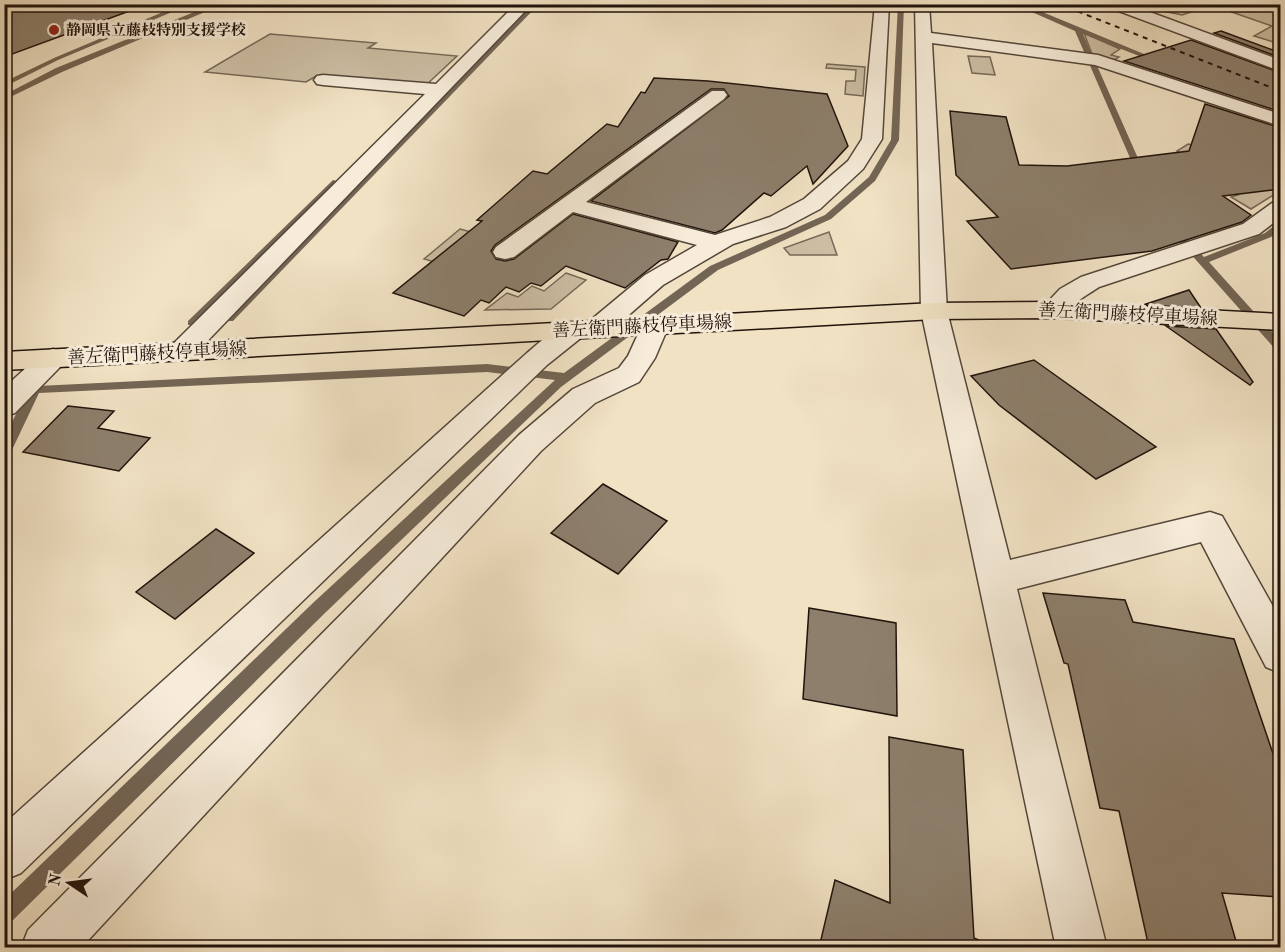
<svg xmlns="http://www.w3.org/2000/svg" width="1285" height="952" font-family="'Old Standard TT','Noto Serif JP',serif">
<rect width="100%" height="100%" fill="#f1e2c4"/>
<filter id="stains"><feTurbulence type="fractalNoise" baseFrequency=".00333" numOctaves="4"/><feColorMatrix values="0 0 0 0 .2 0 0 0 0 .09 0 0 0 0 .02 0 0 0 .5 -.17"/></filter>
<radialGradient id="worn" r=".72"><stop offset=".6" stop-color="#630" stop-opacity="0"/><stop offset="1" stop-color="#630" stop-opacity=".3"/></radialGradient>
<!-- green -->
<g fill="#cdbfa5" stroke="#766958" stroke-width="1.5">
<path d="M 1232,4 L 1247,7 L 1256,4 L 1280,7 L 1280,44 L 1254,36 L 1272,26 L 1223,9 Z"/>
<path d="M 1133,5 L 1194,5 L 1190,8 L 1197,10 L 1182,15 Z"/>
<path d="M 1084,33 L 1120,49 L 1111,55 L 1119,57 L 1114,60 L 1092,54 Z"/>
<path d="M 270,34 L 376,43 L 368,48 L 457,56 L 425,86 L 316,76 L 306,82 L 205,72 Z"/>
<path d="M 968,56 L 990,57 L 995,75 L 972,73 Z"/>
<path d="M 827,64 L 865,67 L 863,96 L 845,94 L 846,81 L 855,81 L 856,70 L 826,68 Z"/>
<path d="M 1188,144 L 1280,165 L 1280,191 L 1251,209 L 1231,197 L 1238,195 L 1177,151 Z"/>
<path d="M 460,229 L 504,241 L 469,272 L 424,259 Z"/>
<path d="M 829,232 L 837,255 L 790,255 L 784,248 Z"/>
<path d="M 566,273 L 586,280 L 551,309 L 485,310 L 507,293 L 518,297 L 532,286 L 544,291 Z"/>
</g>
<g fill="none" stroke-linecap="round" stroke-linejoin="round">
<!-- stream -->
<g fill="#736555" fill-rule="evenodd">
<path d="M 182,4 L 191,4 L 58,60 L 4,87 L 4,82 L 54,58 Z"/>
<path d="M 214,4 L 224,4 L 62,72 L 4,100 L 4,95 L 56,68 Z"/>
<path d="M 532,4 L 539,4 L 233,321 L 225,321 L 225,317 Z"/>
<path d="M 898,4 L 904,4 L 899,140 L 875,181 L 831,219 L 718,270 L 561,387 L 326,612 L 11,922 L 4,925 L 4,900 L 314,602 L 555,380 L 487,372 L 39,393 L 11,452 L 4,457 L 4,438 L 26,394 L 18,393 L 16,390 L 18,387 L 487,364 L 564,373 L 710,266 L 825,215 L 869,177 L 891,140 Z"/>
<path d="M 1014,4 L 1023,4 L 1161,61 L 1161,63 L 1157,63 L 1083,34 L 1145,174 L 1144,176 L 1137,174 L 1075,31 Z"/>
<path d="M 333,180 L 340,182 L 196,325 L 188,325 L 188,321 Z"/>
<path d="M 1280,221 L 1280,229 L 1271,237 L 1209,262 L 1280,341 L 1280,351 L 1276,350 L 1180,242 L 1188,240 L 1204,257 L 1265,233 Z"/>
</g>
</g>
<!-- building -->
<g fill="#8d7f6c" stroke="#20130c" stroke-width="1.5">
<path d="M 4,4 L 134,4 L 135,9 L 4,57 Z"/>
<path d="M 1221,31 L 1281,53 L 1281,58 L 1214,33 Z"/>
<path d="M 1191,40 L 1281,73 L 1281,112 L 1124,61 Z"/>
<path d="M 654,78 L 708,81 L 827,94 L 848,146 L 813,184 L 807,166 L 771,196 L 764,193 L 722,230 L 715,233 L 591,201 L 729,96 L 724,89 L 711,89 L 495,245 L 491,251 L 496,259 L 505,261 L 514,259 L 573,214 L 678,242 L 668,259 L 661,260 L 625,288 L 566,266 L 541,286 L 531,283 L 519,292 L 506,287 L 489,303 L 481,300 L 464,316 L 393,293 L 482,221 L 477,220 L 533,171 L 547,174 L 607,124 L 618,127 L 641,92 L 645,93 Z"/>
<path d="M 1205,104 L 1281,128 L 1281,189 L 1223,196 L 1251,215 L 1242,222 L 1152,251 L 1011,269 L 967,221 L 998,217 L 956,175 L 950,111 L 1006,117 L 1019,165 L 1067,166 L 1189,151 Z"/>
<path d="M 1189,290 L 1201,308 L 1143,305 Z"/>
<path d="M 1166,326 L 1216,329 L 1253,382 L 1250,385 Z"/>
<path d="M 1034,360 L 1156,447 L 1096,479 L 999,405 L 971,376 Z"/>
<path d="M 68,406 L 114,411 L 98,428 L 150,438 L 119,471 L 23,452 Z"/>
<path d="M 603,484 L 667,521 L 618,574 L 551,533 Z"/>
<path d="M 216,529 L 254,553 L 175,619 L 136,592 Z"/>
<path d="M 1043,593 L 1125,600 L 1133,622 L 1234,639 L 1281,777 L 1281,897 L 1222,893 L 1238,948 L 1149,948 L 1119,811 L 1100,808 L 1068,664 L 1064,663 Z"/>
<path d="M 809,608 L 896,623 L 897,716 L 803,699 Z"/>
<path d="M 889,737 L 963,750 L 974,938 L 996,948 L 819,948 L 835,880 L 890,903 Z"/>
</g>
<g fill="none" stroke-linecap="round" stroke-linejoin="round">
<defs>
<g id="minor">
<path d="M 516,4 L 532,4 L 192,357 L 182,360 L 172,357 L 168,351 L 172,345 L 425,94 L 323,85 L 317,84 L 314,80 L 317,76 L 323,75 L 436,84 Z"/>
<path d="M 875,4 L 889,4 L 882,139 L 863,169 L 820,209 L 786,227 L 733,244 L 663,285 L 607,334 L 597,336 L 587,333 L 547,365 L 21,873 L 4,880 L 4,824 L 527,353 C 543,340 565,316 586,324 L 645,275 L 697,245 L 573,212 L 514,257 L 505,259 L 496,257 L 493,252 L 496,247 L 712,91 L 724,91 L 727,95 L 724,99 L 586,202 L 715,235 L 770,217 L 804,199 L 848,161 L 862,139 Z"/>
<path d="M 915,4 L 929,4 L 931,33 L 1098,55 L 1280,114 L 1280,126 L 1095,65 L 932,43 L 947,311 L 1010,560 L 1210,512 L 1222,516 L 1280,619 L 1280,673 L 1266,667 L 1201,542 L 1017,589 L 1107,948 L 1056,948 L 921,311 Z"/>
<path d="M 1106,4 L 1128,4 L 1280,60 L 1280,71 L 1108,7 Z"/>
<path d="M 1280,201 L 1280,218 L 1259,234 L 1099,287 C 1092,292 1084,296 1078,301 C 1065,311 1061,320 1044,316 L 1040,310 L 1060,289 L 1081,277 L 1243,224 L 1272,203 Z"/>
<path d="M 655,317 L 665,319 L 669,325 L 655,358 L 639,382 L 595,403 L 541,451 L 81,948 L 21,948 L 28,930 L 519,435 L 573,389 L 619,368 L 628,356 L 645,319 Z"/>
<path d="M 53,349 L 63,352 L 67,358 L 63,364 L 15,413 L 4,416 L 4,388 L 43,352 Z"/>
</g>
<path id="major" d="M 1053,302 L 1280,314 L 1280,330 L 1053,318 L 934,319 L 4,370 L 4,352 L 934,303 Z"/>
</defs>
<!-- minor casing -->
<use href="#minor" stroke="#54473a" stroke-width="3"/>
<!-- major casing -->
<use href="#major" stroke="#20130c" stroke-width="3"/>
<!-- minor -->
<use href="#minor" fill="#f6ecd9" fill-rule="evenodd"/>
<!-- major -->
<use href="#major" fill="#f1e2c4" fill-rule="evenodd"/>
<!-- rail -->
<path stroke="#20130c" stroke-width="2" stroke-dasharray="5 5" stroke-linecap="butt" d="M 1059,4 L 1280,91"/>
</g>
<!-- markers -->
<circle fill="#8f2418" stroke="#f6ecd9" stroke-width="2" cx="54" cy="30" r="6"/>
<g text-anchor="middle" stroke-width="6" stroke-linejoin="round" paint-order="stroke">
<!-- far-poi labels -->
<g font-size="15" font-weight="bold" fill="#20130c" stroke="#f6ecd9" text-anchor="start">
<text x="66" y="35">静岡県立藤枝特別支援学校</text>
</g>
<!-- street labels -->
<g font-size="18" fill="#20130c" stroke="#f6ecd9">
<text transform="translate(1128 314) rotate(3)" y="6">善左衛門藤枝停車場線</text>
<text transform="translate(642 326) rotate(-3)" y="6">善左衛門藤枝停車場線</text>
<text transform="translate(157 353) rotate(-3)" y="6">善左衛門藤枝停車場線</text>
</g>
</g>
<!-- margin -->
<rect width="1285" height="952" fill="none" stroke="#f1e2c4" stroke-width="24"/>
<rect x="6" y="6" width="1273" height="940" fill="none" stroke="#20130c" stroke-width="3"/>
<rect x="12" y="12" width="1261" height="928" fill="none" stroke="#20130c" stroke-width="1.5"/>
<!-- north arrow -->
<g transform="translate(69 883) rotate(283)" stroke="#f6ecd9" stroke-width="4.5" paint-order="stroke">
<path d="M0-4.5L10 22L0 15L-10 22Z" fill="#20130c"/>
<text y="-9" font-size="16" font-weight="bold" text-anchor="middle" fill="#20130c">N</text>
</g>
<rect width="100%" height="100%" filter="url(#stains)"/>
<rect width="100%" height="100%" fill="url(#worn)"/>
</svg>
